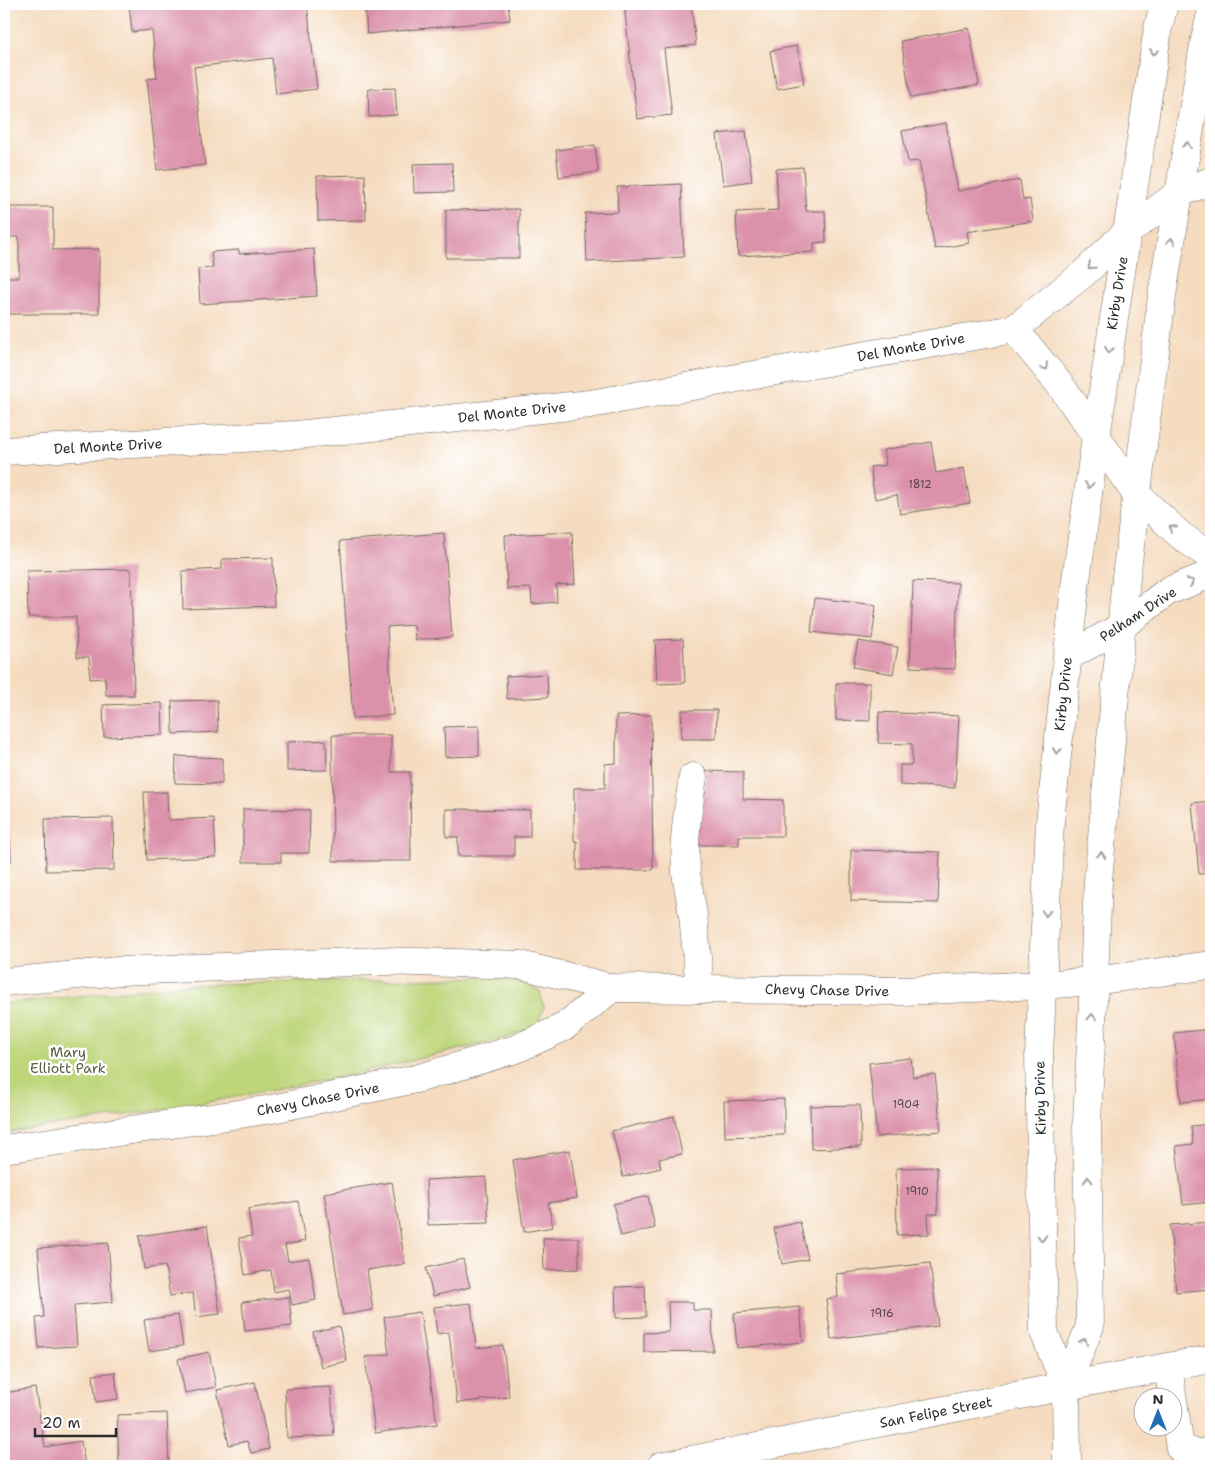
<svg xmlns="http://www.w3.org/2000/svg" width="1215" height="1470" font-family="'Shantell Sans',sans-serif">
<rect width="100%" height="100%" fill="#fff"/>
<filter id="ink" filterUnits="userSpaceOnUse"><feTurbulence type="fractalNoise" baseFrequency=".02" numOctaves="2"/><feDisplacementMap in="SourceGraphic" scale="10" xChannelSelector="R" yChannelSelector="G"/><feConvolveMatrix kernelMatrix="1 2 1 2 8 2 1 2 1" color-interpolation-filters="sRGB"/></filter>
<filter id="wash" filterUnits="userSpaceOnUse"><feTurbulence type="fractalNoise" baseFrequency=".0096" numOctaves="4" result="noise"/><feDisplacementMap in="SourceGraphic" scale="20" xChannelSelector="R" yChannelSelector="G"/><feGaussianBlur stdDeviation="1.12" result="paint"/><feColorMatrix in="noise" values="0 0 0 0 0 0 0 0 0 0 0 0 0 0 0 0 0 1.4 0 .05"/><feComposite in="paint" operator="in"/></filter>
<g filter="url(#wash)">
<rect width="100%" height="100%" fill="#f5dcc0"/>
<!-- green -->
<path fill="#bed579" stroke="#748052" d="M 486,977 L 520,982 L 540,991 L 544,1007 L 536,1026 L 503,1039 L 351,1075 L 188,1106 L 4,1133 L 4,1004 L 180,985 Z"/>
<g id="blocks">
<!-- building -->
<g fill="#db91aa">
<path d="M 129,4 L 307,4 L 317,89 L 276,94 L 272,58 L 194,67 L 205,165 L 157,170 L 147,79 L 157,78 L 152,30 L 132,32 Z"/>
<path d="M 396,4 L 508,4 L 510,20 L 367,34 L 365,7 Z"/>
<path d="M 624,4 L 691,4 L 696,45 L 664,49 L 672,115 L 637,119 Z"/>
<path d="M 969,28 L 979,85 L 911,98 L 901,41 Z"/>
<path d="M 797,46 L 804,84 L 777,89 L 770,51 Z"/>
<path d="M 395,88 L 397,115 L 369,117 L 368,89 Z"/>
<path d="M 946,123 L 958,191 L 1020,180 L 1023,200 L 1030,199 L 1033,221 L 967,232 L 969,243 L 935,249 L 919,161 L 908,162 L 902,131 Z"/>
<path d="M 746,131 L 752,181 L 723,185 L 717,134 Z"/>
<path d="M 595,145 L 598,172 L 559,177 L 556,150 Z"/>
<path d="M 452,163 L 453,192 L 414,193 L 413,164 Z"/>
<path d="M 803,167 L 806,211 L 825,211 L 826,242 L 814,243 L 814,252 L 738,256 L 736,212 L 778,210 L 776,169 Z"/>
<path d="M 365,175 L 366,220 L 318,221 L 317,176 Z"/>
<path d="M 681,184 L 684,257 L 587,262 L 585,213 L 618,212 L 617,187 Z"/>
<path d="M 4,207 L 53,207 L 53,250 L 99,249 L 99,314 L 4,314 L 4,277 L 19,277 L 19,237 L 4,237 Z"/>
<path d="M 519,209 L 519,258 L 446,258 L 446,210 Z"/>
<path d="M 314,249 L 317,296 L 200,304 L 198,269 L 213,268 L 211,252 L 239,250 L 239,254 Z"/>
<path d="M 931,442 L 936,473 L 964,468 L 970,503 L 900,514 L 897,495 L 875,499 L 870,467 L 886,465 L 883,450 Z"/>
<path d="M 572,532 L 575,584 L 556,585 L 557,602 L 532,604 L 531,588 L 507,589 L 505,535 Z"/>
<path d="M 444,533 L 452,637 L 415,640 L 414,625 L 387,627 L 393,715 L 353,718 L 340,541 Z"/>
<path d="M 273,558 L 274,606 L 183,609 L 182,571 L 222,569 L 222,559 Z"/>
<path d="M 131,569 L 134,695 L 106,695 L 105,678 L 90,679 L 89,657 L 77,657 L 76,617 L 28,617 L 27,571 Z"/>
<path d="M 913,581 L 958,583 L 955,669 L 910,667 Z"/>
<path d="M 815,598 L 876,605 L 872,639 L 811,632 Z"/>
<path d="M 683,639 L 685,683 L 657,684 L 655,640 Z"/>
<path d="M 858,641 L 898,647 L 893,674 L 853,667 Z"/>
<path d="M 547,674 L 548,697 L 507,699 L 506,676 Z"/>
<path d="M 836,683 L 870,683 L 870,721 L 836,720 Z"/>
<path d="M 217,700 L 218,732 L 173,734 L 172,701 Z"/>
<path d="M 162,703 L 163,735 L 104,737 L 103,705 Z"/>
<path d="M 682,710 L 717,710 L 716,739 L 681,739 Z"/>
<path d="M 879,712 L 959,716 L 955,788 L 900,785 L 900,765 L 912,765 L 912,744 L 878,743 Z"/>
<path d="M 651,715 L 653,870 L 577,870 L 577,841 L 574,841 L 574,788 L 605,788 L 605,764 L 616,763 L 616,716 Z"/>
<path d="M 479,726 L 479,756 L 445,757 L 444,727 Z"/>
<path d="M 332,735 L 391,735 L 391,772 L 410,772 L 411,861 L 333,861 Z"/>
<path d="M 326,740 L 327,770 L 287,771 L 287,742 Z"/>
<path d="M 176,756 L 222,758 L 222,784 L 175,783 Z"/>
<path d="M 706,771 L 743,772 L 743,799 L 783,800 L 783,836 L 739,836 L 739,845 L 694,845 L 695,794 L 705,795 Z"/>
<path d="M 144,792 L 167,792 L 168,820 L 214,818 L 216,857 L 147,860 Z"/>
<path d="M 1211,801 L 1211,873 L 1199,874 L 1192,803 Z"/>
<path d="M 243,809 L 310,810 L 309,853 L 281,853 L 281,862 L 243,862 Z"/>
<path d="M 446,809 L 530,810 L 530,837 L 514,837 L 514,856 L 458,856 L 458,837 L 446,837 Z"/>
<path d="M 113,818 L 114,870 L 46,871 L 45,819 Z"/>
<path d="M 9,823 L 11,862 L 4,863 L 4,824 Z"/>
<path d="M 851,850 L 940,852 L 938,903 L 851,901 Z"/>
<path d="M 1211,1029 L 1211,1099 L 1181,1102 L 1174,1033 Z"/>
<path d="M 911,1058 L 913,1077 L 935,1074 L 941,1131 L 877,1137 L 869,1063 Z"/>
<path d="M 784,1099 L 784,1135 L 725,1137 L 724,1101 Z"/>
<path d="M 860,1105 L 861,1147 L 811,1149 L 810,1106 Z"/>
<path d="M 674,1116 L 682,1154 L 659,1159 L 661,1168 L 623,1177 L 612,1131 Z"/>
<path d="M 1211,1124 L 1211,1202 L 1183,1205 L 1176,1146 L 1193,1144 L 1191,1126 Z"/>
<path d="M 570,1150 L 577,1198 L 548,1203 L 553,1227 L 524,1232 L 513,1160 Z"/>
<path d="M 937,1167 L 938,1214 L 928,1214 L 929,1234 L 897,1235 L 896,1168 Z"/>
<path d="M 486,1177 L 489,1223 L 428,1225 L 426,1180 Z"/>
<path d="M 392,1182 L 405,1264 L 367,1270 L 373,1310 L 343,1315 L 324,1193 Z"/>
<path d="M 648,1196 L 655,1228 L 621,1236 L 613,1204 Z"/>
<path d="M 298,1201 L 305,1241 L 285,1245 L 288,1261 L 309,1258 L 316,1300 L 292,1305 L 289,1289 L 274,1292 L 271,1270 L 245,1275 L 239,1238 L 252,1236 L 248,1209 Z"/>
<path d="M 800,1222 L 808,1259 L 782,1264 L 774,1228 Z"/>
<path d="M 1211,1222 L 1211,1289 L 1176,1292 L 1170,1225 Z"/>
<path d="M 207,1226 L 220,1314 L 196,1317 L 193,1293 L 170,1296 L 165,1266 L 144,1269 L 139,1236 Z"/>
<path d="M 543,1238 L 579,1238 L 579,1269 L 544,1270 Z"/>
<path d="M 108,1243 L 113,1302 L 74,1305 L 77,1346 L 39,1348 L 36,1318 L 44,1317 L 38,1248 Z"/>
<path d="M 463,1259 L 470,1287 L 433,1296 L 426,1268 Z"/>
<path d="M 930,1263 L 938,1326 L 831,1339 L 826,1299 L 838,1297 L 836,1274 Z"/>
<path d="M 645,1286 L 646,1317 L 616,1318 L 615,1287 Z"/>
<path d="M 289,1297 L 292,1326 L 245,1331 L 242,1302 Z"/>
<path d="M 668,1302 L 693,1302 L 693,1310 L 712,1310 L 713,1351 L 644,1352 L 644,1333 L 669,1332 Z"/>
<path d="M 471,1303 L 476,1348 L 503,1345 L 509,1397 L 457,1403 L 449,1332 L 437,1334 L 434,1307 Z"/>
<path d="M 800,1307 L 803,1342 L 737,1348 L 734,1313 Z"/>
<path d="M 420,1312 L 437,1424 L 375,1433 L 365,1357 L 389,1354 L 384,1317 Z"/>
<path d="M 178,1315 L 183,1346 L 149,1351 L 144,1320 Z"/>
<path d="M 339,1326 L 347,1361 L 321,1367 L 313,1332 Z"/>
<path d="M 209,1352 L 216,1387 L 185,1393 L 178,1359 Z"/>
<path d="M 115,1372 L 118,1399 L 96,1402 L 93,1375 Z"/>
<path d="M 255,1382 L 269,1449 L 251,1453 L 247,1441 L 229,1445 L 217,1390 Z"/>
<path d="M 331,1387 L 334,1436 L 287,1438 L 285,1389 Z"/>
<path d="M 35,1388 L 45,1447 L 81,1441 L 85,1466 L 4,1466 L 4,1393 Z"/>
<path d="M 167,1413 L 169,1466 L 119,1466 L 117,1415 Z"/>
</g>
</g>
</g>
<g filter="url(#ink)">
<use href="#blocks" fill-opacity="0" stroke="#72695f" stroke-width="1"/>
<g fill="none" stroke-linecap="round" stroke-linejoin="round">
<defs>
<g id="minor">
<path d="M 1014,329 L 1061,386 L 1136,494 L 1180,535 L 1211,557"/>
<path d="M 4,451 L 296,435 L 590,404 L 1014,329 L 1083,274 L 1126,233 L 1179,193 L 1211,181"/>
<path d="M 1067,657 L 1121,627 L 1168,591 L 1211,574"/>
<path d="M 693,777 L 687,818 L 685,840 L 686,873 L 693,915 L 700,989"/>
<path d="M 4,982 L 120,971 L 380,961 L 521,965 L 612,988 L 903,991 L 1042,985 L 1094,981 L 1211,965"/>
<path d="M 4,1149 L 272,1109 L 420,1078 L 516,1049 L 564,1027 L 612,988"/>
<path d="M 1168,1367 L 1180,1448 L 1195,1453 L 1211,1453"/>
<path d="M 1066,1386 L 1211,1359"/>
</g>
<g id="major">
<path d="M 1066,1386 L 1090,1326 L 1087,1123 L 1094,981 L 1098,881 L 1126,577 L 1163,289 L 1205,39 L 1211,14"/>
<path d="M 661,1466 L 1066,1386"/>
<path d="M 1067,1466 L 1066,1386 L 1044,1332 L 1039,1054 L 1050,822 L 1075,587 L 1096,437 L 1158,28 L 1164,4"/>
</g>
</defs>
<!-- minor casing -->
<use href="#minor" stroke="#72695f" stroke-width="29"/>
<!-- major casing -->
<use href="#major" stroke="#72695f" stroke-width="29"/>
<!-- minor -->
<use href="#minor" stroke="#fff" stroke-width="28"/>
<!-- major -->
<use href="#major" stroke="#fff" stroke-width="28"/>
</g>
<!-- one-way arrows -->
<defs><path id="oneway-chevron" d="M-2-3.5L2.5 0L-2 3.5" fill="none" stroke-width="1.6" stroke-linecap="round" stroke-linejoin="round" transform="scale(1.25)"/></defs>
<g stroke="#a0a0a0">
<use href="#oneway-chevron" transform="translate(1154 52) rotate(99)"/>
<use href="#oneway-chevron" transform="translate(1187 145) rotate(-80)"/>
<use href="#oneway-chevron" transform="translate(1171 241) rotate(-81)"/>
<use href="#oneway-chevron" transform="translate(1091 266) rotate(137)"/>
<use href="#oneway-chevron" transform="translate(1109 350) rotate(99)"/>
<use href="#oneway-chevron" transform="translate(1045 367) rotate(50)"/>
<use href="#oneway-chevron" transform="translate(1089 485) rotate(98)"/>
<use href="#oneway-chevron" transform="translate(1172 528) rotate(-136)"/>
<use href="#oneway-chevron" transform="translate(1191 582) rotate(-21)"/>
<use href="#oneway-chevron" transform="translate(1057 751) rotate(96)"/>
<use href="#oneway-chevron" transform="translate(1101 855) rotate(-85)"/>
<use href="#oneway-chevron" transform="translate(1046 913) rotate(93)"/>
<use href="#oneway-chevron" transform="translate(1092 1017) rotate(-87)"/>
<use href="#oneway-chevron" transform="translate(1088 1180) rotate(-91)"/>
<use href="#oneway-chevron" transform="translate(1042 1238) rotate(89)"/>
<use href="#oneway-chevron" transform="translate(1084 1341) rotate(-68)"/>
</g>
</g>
<g text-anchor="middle" stroke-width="5" stroke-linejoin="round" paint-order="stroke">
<!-- number labels -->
<g font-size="11" fill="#57444b">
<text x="920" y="488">1812</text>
<text x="906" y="1108">1904</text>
<text x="917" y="1195">1910</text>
<text x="882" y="1317">1916</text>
</g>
<!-- street labels -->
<g font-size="14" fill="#2b2b2b" stroke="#fff">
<text transform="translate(1117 293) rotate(-81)" y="5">Kirby Drive</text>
<text transform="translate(911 347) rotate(-10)" y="5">Del Monte Drive</text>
<text transform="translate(512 412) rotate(-6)" y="5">Del Monte Drive</text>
<text transform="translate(108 446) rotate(-3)" y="5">Del Monte Drive</text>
<text transform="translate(1138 614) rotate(-33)" y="5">Pelham Drive</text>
<text transform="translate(1063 694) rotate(-84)" y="5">Kirby Drive</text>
<text transform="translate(827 990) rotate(1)" y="5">Chevy Chase Drive</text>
<text transform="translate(1040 1098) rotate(-91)" y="5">Kirby Drive</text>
<text transform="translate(318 1099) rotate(-11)" y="5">Chevy Chase Drive</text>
<text transform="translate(936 1412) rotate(-11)" y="5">San Felipe Street</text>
</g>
<!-- park labels -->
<g font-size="14" fill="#575e42" stroke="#fff">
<text x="68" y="1057">Mary<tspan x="68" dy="16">Elliott Park</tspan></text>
</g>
</g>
<!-- margin -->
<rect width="1215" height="1470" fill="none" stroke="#fff" stroke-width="20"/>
<!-- north arrow -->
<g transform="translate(1158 1412)"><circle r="24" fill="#ffffff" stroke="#aaaaaa"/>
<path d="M0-4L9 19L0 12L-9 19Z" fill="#1f6fb2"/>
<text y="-8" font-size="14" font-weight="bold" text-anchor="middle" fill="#2b2b2b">N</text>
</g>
<!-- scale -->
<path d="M35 1428v8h81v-8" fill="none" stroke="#2b2b2b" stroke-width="2.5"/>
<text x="42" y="1428" font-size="15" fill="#2b2b2b" stroke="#ffffff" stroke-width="4" paint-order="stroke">20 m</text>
</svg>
